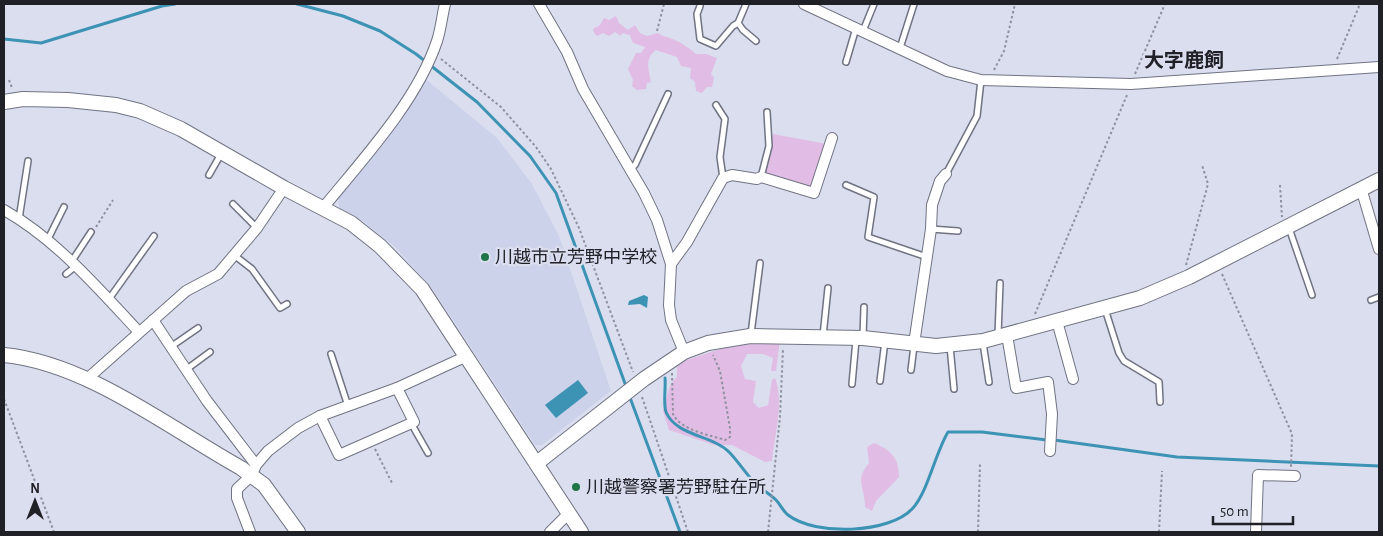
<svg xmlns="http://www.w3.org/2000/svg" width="1383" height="536" font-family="'Alegreya Sans','Noto Sans JP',sans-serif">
<rect width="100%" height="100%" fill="#dadeef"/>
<!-- built -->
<path fill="#ccd2ea" d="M 423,77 L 497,138 L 532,184 L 559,236 L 611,391 L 542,445 L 535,445 L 432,288 L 395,247 L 364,222 L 339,208 L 338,198 Z"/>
<!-- green -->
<g fill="#e1bde5">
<path d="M 616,16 L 619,23 L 628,30 L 635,25 L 640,33 L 647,36 L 658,33 C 663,37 666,36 672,39 C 681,42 689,48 696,54 L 706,54 L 717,58 L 711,74 L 714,78 L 712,87 L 707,87 L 702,93 L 696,91 L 695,82 L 690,78 L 691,68 L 681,66 L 677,57 L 656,50 C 644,59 649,70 651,82 L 647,83 L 646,89 L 637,90 L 632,86 L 633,80 L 628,69 L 636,53 L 641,53 L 645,47 L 633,43 L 630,35 L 622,33 L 621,36 L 615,32 L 609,36 L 603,33 L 597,36 L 594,33 L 593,29 L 600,25 L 604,18 L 609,20 Z"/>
<path d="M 773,134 L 827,144 L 813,189 L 765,175 Z"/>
<path d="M 780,340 L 776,371 L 771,371 L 773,358 L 763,354 L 747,354 L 741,366 L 745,379 L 756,381 L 753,402 L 759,408 L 768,405 L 772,380 L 775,378 C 785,403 774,436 772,461 L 765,462 L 732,445 L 714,445 L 669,430 L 663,411 C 668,398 666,387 677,377 L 677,367 L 684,361 L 732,345 L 759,344 Z"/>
<path d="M 874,443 C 891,450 899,458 899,477 L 876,501 L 872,511 L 865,507 C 865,486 854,481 869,463 L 867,447 Z"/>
</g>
<!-- water -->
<g fill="#3d93b4">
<path d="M 644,295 L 648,297 L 647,308 L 640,304 L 628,305 L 629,301 Z"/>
<path d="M 578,380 L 588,393 L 556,418 L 545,405 Z"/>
</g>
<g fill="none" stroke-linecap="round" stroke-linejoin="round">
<!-- stream -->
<g stroke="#3d93b4" stroke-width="3">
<path d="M 297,4 L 343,16 L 380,31 L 416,54 L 477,102 L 530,156 L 556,193 L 627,389"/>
<path d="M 4,39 L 41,43 L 162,6 L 175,4"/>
<path d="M 665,378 C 666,388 663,403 666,412 C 676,436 712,435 729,452 C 739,462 747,476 758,486 C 764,491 771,495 776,500 C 780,504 783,511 788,515 C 815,536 890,534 913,508 C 928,491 935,454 948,432 L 982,432 L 1047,440"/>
<path d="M 629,395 L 680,532"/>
<path d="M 1054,440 L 1177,457 L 1379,466"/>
</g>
<defs>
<g id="lane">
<path d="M 746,4 L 738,23 L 743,30 L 756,41"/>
<path d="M 700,6 L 697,14 L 700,39 L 716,46 L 733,26 L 738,23"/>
<path d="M 863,31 L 874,4"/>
<path d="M 900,48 L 914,4"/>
<path d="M 846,62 L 856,28"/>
<path d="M 716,105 L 725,119 L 720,157 L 723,178"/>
<path d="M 630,169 L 635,165 L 668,94"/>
<path d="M 946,174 L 977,116 L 981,80"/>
<path d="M 209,175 L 221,154"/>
<path d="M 761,177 L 769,146 L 767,112"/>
<path d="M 846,185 L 874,197 L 868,237 L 927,257"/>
<path d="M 233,204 L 257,228"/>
<path d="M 19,219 L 28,161"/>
<path d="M 1289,228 L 1312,295"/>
<path d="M 931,229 L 958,231"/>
<path d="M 47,241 L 64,207"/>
<path d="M 234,255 L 252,269 L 280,308 L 287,304"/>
<path d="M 72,261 L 91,232"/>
<path d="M 66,274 L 76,266"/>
<path d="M 109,299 L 154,236"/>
<path d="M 1371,300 L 1379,297"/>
<path d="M 1105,309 L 1119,353 L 1124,361 L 1159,382 L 1160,402"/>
<path d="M 751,334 L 760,263"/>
<path d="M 998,335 L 1000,283"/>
<path d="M 823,336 L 828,288"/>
<path d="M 863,337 L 864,307"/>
<path d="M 983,343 L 989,382"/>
<path d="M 172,346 L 198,328"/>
<path d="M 950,346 L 954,389"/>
<path d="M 331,354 L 348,406"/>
<path d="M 187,369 L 210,352"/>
<path d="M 911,370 L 914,346"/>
<path d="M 880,381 L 885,341"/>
<path d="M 852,384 L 856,340"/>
<path d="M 411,423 L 428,453"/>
</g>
<g id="street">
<path d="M 539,4 L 567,52 L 583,89 L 644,193 L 657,220 L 671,264 L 669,305 L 671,320 L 684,352"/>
<path d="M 804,4 L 947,71 L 981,80 L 1131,84 L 1379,67"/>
<path d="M 1361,188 L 1379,249"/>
<path d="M 323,208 C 363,159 417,101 437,41 C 441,29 442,16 445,4"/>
<path d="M 4,210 C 57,240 98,288 139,332"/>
<path d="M 671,264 L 687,242 L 723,178 L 732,175 L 757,179 L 761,177 L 814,193 L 832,138"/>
<path d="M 153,320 L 207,401 L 256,465"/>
<path d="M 1057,321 L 1073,379"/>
<path d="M 1007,335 L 1016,388 L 1048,382 L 1052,414 L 1050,451"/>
<path d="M 914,344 L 931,229 L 932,205 L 940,181 L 946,174"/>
<path d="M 87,379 L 186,291 L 218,274 L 257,228 L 284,188"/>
<path d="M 320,416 L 339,455 L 414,422 L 397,388"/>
<path d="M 250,532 L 237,498 L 237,489 L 252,475 L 256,465 L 268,451 L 298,428 L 320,416 L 397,388 L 467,356"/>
<path d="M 550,532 L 569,513"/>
<path d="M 1256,532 L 1258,475 L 1295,476"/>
</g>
<g id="secondary">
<path d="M 4,102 L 23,99 L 68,100 L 116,105 L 140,111 L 181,129 L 284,188 L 351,223 L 380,246 L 422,289 L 581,532"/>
<path d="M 4,355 C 87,363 169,428 241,468 L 264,485 L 298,532"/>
<path d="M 537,463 L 644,379 L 684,352 L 708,343 L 750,336 L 863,338 L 936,346 L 983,341 L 1140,298 L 1189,277 L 1379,180"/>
</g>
</defs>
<!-- lane casing -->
<use href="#lane" stroke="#707382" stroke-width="8"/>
<!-- street casing -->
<use href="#street" stroke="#707382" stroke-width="12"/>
<!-- secondary casing -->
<use href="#secondary" stroke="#707382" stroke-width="16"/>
<!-- path -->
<g stroke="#8f919e" stroke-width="2" stroke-dasharray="2.5 2.5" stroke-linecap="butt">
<path d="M 657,31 L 664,4"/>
<path d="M 441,59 L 501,107 L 536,147 L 551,169 L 579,228 L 633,372"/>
<path d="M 1337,59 L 1360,4"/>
<path d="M 994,70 L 1004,51 L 1015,4"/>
<path d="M 1135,74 L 1165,4"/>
<path d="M 9,80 L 12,88"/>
<path d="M 1280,185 L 1282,217"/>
<path d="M 96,227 L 113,200"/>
<path d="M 1186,265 L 1208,184 L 1202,165"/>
<path d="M 1222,274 L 1292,434 L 1291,467"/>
<path d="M 1035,314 L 1127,95"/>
<path d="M 672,373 L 673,414 C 680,430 710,435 725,440 L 730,437 L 730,428 L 720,371 L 713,355"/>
<path d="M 642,397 L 688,532"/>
<path d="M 4,399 L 54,532"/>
<path d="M 375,449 L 392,483"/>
<path d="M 768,532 L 780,417 L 783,349"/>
<path d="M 978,532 L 980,464"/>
<path d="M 1159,532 L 1162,471"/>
</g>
<!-- lane -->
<use href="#lane" stroke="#fff" stroke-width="5"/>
<!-- street -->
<use href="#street" stroke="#fff" stroke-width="10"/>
<!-- secondary -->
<use href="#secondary" stroke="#fff" stroke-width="14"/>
</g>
<!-- markers -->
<g fill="#207547" stroke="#dadeef" stroke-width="2">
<circle cx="485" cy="257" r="5"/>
<circle cx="576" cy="487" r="5"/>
</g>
<g text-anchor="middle" stroke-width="4.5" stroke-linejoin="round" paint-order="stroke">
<!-- poi labels -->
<g font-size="18" fill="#202127" stroke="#dadeef" text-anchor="start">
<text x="495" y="263">川越市立芳野中学校</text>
<text x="586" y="493">川越警察署芳野駐在所</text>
</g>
<!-- quarter labels -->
<g font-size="20" font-weight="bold" fill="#202127" stroke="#dadeef">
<text x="1184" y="67">大字鹿飼</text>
</g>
</g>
<!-- border -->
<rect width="1383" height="536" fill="none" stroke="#202127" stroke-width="10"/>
<!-- north arrow -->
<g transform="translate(35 501)" stroke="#dadeef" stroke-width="4" paint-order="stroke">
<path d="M0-4L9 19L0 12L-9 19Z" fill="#202127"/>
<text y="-8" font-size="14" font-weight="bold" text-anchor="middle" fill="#202127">N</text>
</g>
<!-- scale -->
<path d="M1213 516v8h80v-8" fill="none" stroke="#202127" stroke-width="2.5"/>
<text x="1220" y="516" font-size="15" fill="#202127" stroke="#dadeef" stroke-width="4" paint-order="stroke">50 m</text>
</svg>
